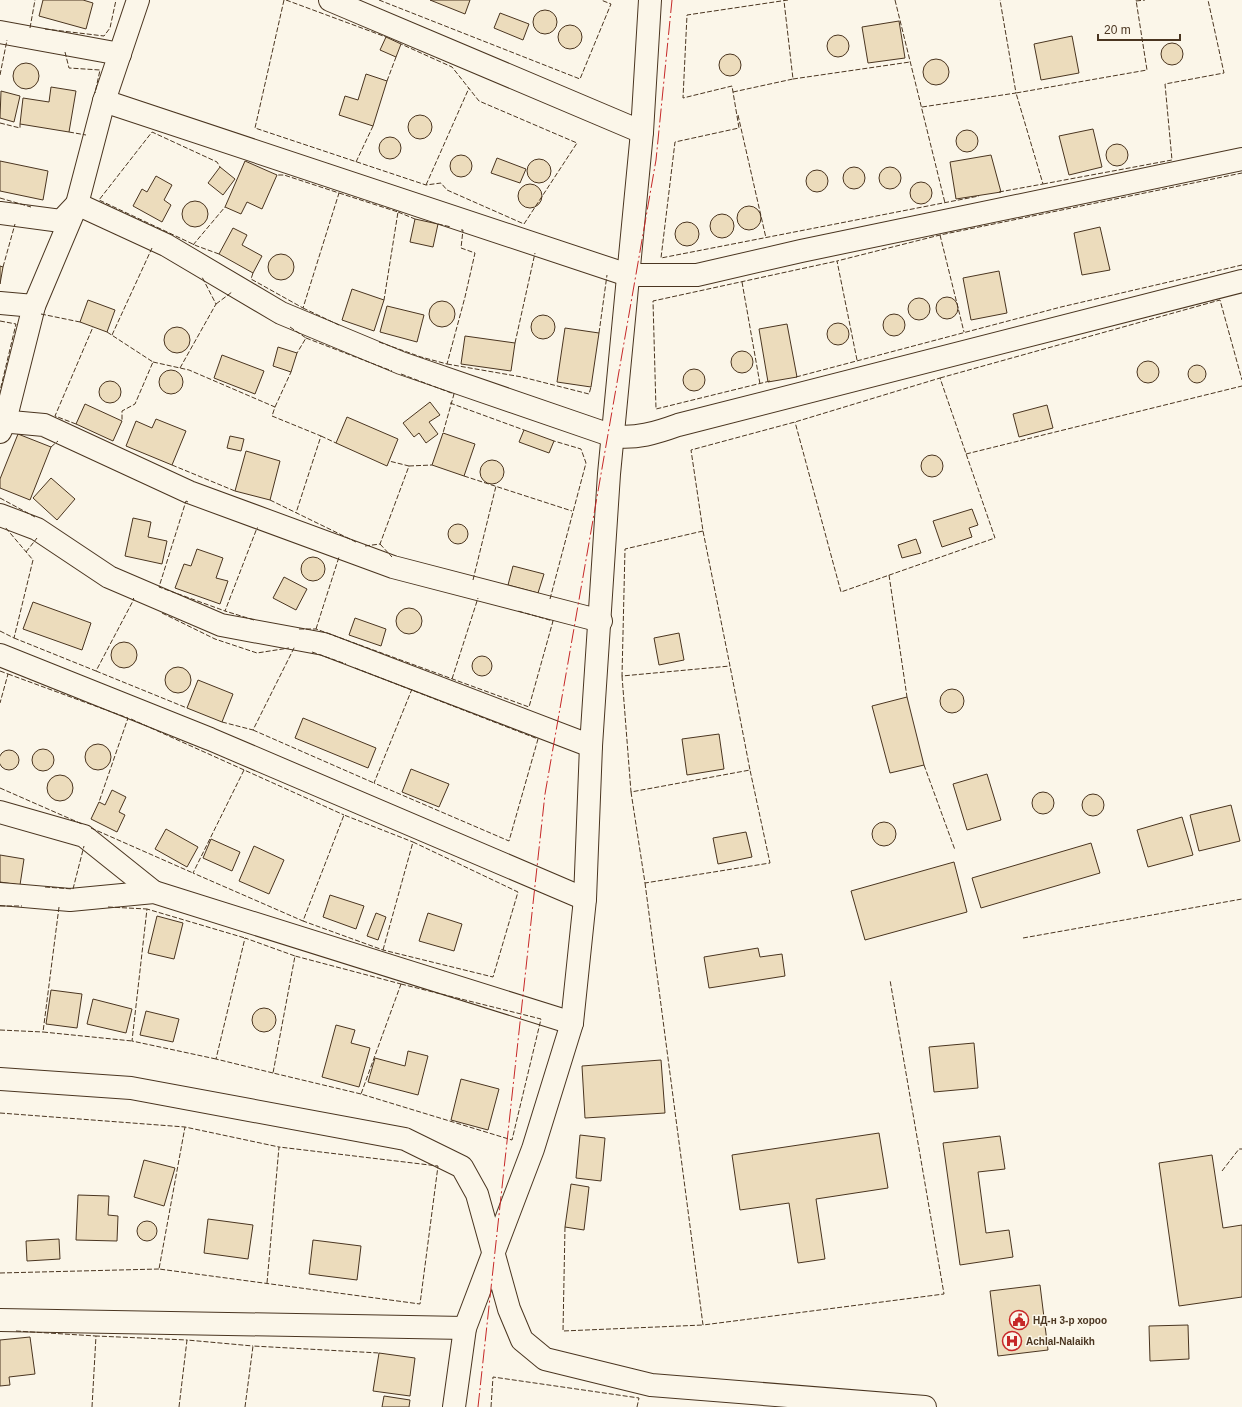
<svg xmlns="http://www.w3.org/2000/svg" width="1242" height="1407" font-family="Arial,sans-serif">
<rect width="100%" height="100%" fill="#fbf6e9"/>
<!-- building -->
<g fill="#ecdcbc" stroke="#4a3520">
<path d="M 43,0 L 83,0 L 93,3 L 86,29 L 39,16 Z"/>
<path d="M 430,0 L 470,0 L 465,14 Z"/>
<circle cx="545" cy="22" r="12"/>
<path d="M 500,13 L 529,24 L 523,40 L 494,28 Z"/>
<path d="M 899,21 L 905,58 L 868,63 L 862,27 Z"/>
<circle cx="570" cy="37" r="12"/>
<circle cx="838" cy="46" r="11"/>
<path d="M 1072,36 L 1079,73 L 1041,80 L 1034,44 Z"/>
<path d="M 386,37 L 401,44 L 396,57 L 380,50 Z"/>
<circle cx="1172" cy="54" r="11"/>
<circle cx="730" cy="65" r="11"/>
<circle cx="936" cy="72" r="13"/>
<circle cx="26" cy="76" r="13"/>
<path d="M 366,74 L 387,81 L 373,126 L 339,115 L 345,96 L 358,100 Z"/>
<path d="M 51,87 L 76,91 L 69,132 L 20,124 L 23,98 L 49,102 Z"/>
<path d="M 1,91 L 20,96 L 14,122 L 0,118 Z"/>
<circle cx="420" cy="127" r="12"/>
<path d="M 1093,129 L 1102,167 L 1069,175 L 1059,136 Z"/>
<circle cx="967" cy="141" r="11"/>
<circle cx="390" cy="148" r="11"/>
<circle cx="1117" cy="155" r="11"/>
<path d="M 991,155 L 1001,192 L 956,199 L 950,162 Z"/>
<circle cx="461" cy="166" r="11"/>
<path d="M 497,158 L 526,169 L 520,183 L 491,173 Z"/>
<circle cx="539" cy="171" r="12"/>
<path d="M 0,161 L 48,171 L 43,200 L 0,191 Z"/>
<path d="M 245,161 L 277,175 L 262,209 L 247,202 L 241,214 L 225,207 Z"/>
<circle cx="890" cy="178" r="11"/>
<path d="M 220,167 L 235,179 L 223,195 L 208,183 Z"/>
<circle cx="854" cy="178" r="11"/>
<circle cx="817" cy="181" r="11"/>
<path d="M 156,176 L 172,185 L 164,200 L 171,205 L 162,222 L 133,206 L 142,189 L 147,192 Z"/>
<circle cx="921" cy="193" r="11"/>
<circle cx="530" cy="196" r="12"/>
<circle cx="195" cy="214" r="13"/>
<circle cx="749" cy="218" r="12"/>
<circle cx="722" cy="226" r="12"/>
<path d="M 415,219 L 438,224 L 433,247 L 410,242 Z"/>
<circle cx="687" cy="234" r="12"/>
<path d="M 1100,227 L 1110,270 L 1082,275 L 1074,233 Z"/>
<path d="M 233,228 L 247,235 L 242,245 L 262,256 L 253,273 L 219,254 Z"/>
<circle cx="281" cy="267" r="13"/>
<path d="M 0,266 L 3,267 L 0,284 Z"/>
<path d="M 999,271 L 1007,313 L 971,320 L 963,278 Z"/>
<path d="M 352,289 L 384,300 L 374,331 L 342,320 Z"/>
<circle cx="947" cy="308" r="11"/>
<circle cx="919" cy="309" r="11"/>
<path d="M 88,300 L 115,310 L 107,332 L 80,322 Z"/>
<circle cx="442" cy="314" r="13"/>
<path d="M 387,306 L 424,315 L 417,342 L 380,332 Z"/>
<circle cx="894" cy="325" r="11"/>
<circle cx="543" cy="327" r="12"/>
<circle cx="838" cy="334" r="11"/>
<path d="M 787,324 L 797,377 L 768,382 L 759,329 Z"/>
<circle cx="177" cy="340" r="13"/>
<path d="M 565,328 L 599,333 L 591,387 L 557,382 Z"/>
<path d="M 465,336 L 515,343 L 511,371 L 461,364 Z"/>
<path d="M 278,347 L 297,353 L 291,372 L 273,366 Z"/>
<circle cx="742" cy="362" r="11"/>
<path d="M 222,355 L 264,371 L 255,394 L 214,378 Z"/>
<circle cx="1148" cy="372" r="11"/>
<circle cx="1197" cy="374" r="9"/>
<circle cx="694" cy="380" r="11"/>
<circle cx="171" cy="382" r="12"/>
<circle cx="110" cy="392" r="11"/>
<path d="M 430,402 L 440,415 L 429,422 L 438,434 L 426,443 L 419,433 L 414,437 L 403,423 Z"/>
<path d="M 85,404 L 122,421 L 113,441 L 76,424 Z"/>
<path d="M 1047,405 L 1053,428 L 1019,437 L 1013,414 Z"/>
<path d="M 347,417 L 398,439 L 387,466 L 336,443 Z"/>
<path d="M 156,419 L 186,431 L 172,465 L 126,446 L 136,421 L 152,428 Z"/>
<path d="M 524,430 L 554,441 L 549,453 L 519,442 Z"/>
<path d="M 443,433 L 475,444 L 464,476 L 432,465 Z"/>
<path d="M 18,434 L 51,447 L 30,500 L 0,488 L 0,479 Z"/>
<path d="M 230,436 L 244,439 L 241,451 L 227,448 Z"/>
<path d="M 246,451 L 280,461 L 270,500 L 235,491 Z"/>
<circle cx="932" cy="466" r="11"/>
<circle cx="492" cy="472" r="12"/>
<path d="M 51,478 L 75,499 L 57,520 L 33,498 Z"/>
<path d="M 972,509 L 978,525 L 969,528 L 972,537 L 942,547 L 933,521 Z"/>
<path d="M 133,518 L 151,522 L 148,537 L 167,541 L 162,564 L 125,556 Z"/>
<circle cx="458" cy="534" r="10"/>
<path d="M 916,539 L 921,553 L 902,558 L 898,545 Z"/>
<path d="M 197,549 L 223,558 L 216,578 L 228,581 L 220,604 L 175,588 L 184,564 L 191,566 Z"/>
<circle cx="313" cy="569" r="12"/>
<path d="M 513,566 L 544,574 L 538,593 L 508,585 Z"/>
<path d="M 284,577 L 307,589 L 296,610 L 273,598 Z"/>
<path d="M 33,602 L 91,623 L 82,650 L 23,629 Z"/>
<circle cx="409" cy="621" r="13"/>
<path d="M 355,618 L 386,629 L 381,646 L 349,635 Z"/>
<path d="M 679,633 L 684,660 L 659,665 L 654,638 Z"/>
<circle cx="124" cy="655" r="13"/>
<circle cx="482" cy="666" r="10"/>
<circle cx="178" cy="680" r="13"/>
<path d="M 198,680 L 233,694 L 222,722 L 187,708 Z"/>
<circle cx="952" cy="701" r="12"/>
<path d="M 907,697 L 924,765 L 890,773 L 872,706 Z"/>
<path d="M 303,718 L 376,748 L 368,768 L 295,738 Z"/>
<path d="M 719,734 L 724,769 L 687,775 L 682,739 Z"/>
<circle cx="98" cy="757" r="13"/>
<circle cx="43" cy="760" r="11"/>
<circle cx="9" cy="760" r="10"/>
<path d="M 411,769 L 449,784 L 439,807 L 402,792 Z"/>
<path d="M 987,774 L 1001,820 L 967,830 L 953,784 Z"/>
<circle cx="60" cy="788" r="13"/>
<path d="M 112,790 L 126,797 L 119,812 L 125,815 L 117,832 L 91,819 L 99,802 L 105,805 Z"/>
<circle cx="1043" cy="803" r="11"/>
<circle cx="1093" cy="805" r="11"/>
<path d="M 1231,805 L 1240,841 L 1199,851 L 1190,815 Z"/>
<path d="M 1182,817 L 1193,855 L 1148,867 L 1137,830 Z"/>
<circle cx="884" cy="834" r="12"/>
<path d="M 166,829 L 198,847 L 187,867 L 155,849 Z"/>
<path d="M 746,832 L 752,857 L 718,864 L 713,838 Z"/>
<path d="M 211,839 L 240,852 L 232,871 L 203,858 Z"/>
<path d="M 1091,843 L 1100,873 L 981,908 L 972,878 Z"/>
<path d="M 254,846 L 284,860 L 269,894 L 239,881 Z"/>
<path d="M 0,855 L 24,859 L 20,885 L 0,882 Z"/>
<path d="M 954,862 L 967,912 L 865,940 L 851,891 Z"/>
<path d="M 330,895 L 364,906 L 356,929 L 323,917 Z"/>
<path d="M 376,913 L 386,917 L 378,940 L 367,936 Z"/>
<path d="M 428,913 L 462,924 L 454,951 L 419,941 Z"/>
<path d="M 157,916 L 183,923 L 174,959 L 148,953 Z"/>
<path d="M 758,948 L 760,957 L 782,954 L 785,976 L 709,988 L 704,957 Z"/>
<path d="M 51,990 L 82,994 L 77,1028 L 46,1024 Z"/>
<path d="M 93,999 L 132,1009 L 126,1033 L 87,1024 Z"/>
<circle cx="264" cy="1020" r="12"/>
<path d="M 146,1011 L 179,1019 L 173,1042 L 140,1035 Z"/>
<path d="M 336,1025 L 355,1030 L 351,1043 L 370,1048 L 359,1087 L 322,1077 Z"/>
<path d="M 974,1043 L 978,1088 L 934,1092 L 929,1047 Z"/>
<path d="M 408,1051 L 428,1056 L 418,1095 L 368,1082 L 375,1058 L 405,1066 Z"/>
<path d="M 661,1060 L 665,1113 L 585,1118 L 582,1066 Z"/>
<path d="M 461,1079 L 499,1089 L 488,1130 L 451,1120 Z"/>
<path d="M 879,1133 L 888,1188 L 816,1199 L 825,1259 L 798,1263 L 789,1203 L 740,1210 L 732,1155 Z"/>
<path d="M 580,1135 L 605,1138 L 601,1181 L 576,1178 Z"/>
<path d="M 1000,1136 L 1005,1169 L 978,1172 L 986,1233 L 1009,1230 L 1013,1257 L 960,1265 L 943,1143 Z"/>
<path d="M 1212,1155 L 1223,1228 L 1242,1225 L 1242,1297 L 1179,1306 L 1159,1163 Z"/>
<path d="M 144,1160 L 175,1168 L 164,1206 L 134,1197 Z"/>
<path d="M 571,1184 L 589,1187 L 584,1230 L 565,1227 Z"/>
<path d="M 78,1195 L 109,1196 L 108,1215 L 118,1216 L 117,1241 L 76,1240 Z"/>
<path d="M 208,1219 L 253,1225 L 248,1259 L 204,1253 Z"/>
<circle cx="147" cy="1231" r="10"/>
<path d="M 59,1239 L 60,1259 L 27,1261 L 26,1241 Z"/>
<path d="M 313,1240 L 361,1246 L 357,1280 L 309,1274 Z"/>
<path d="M 1040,1285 L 1048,1350 L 998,1356 L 990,1291 Z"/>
<path d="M 1188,1325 L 1189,1359 L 1150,1361 L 1149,1326 Z"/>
<path d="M 30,1337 L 35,1374 L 9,1377 L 10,1385 L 0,1386 L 0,1340 Z"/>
<path d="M 379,1353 L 415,1358 L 410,1396 L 373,1391 Z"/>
<path d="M 384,1396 L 410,1400 L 409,1407 L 382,1407 Z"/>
</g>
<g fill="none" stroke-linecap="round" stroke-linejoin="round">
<defs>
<g id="minor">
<path d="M 330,0 L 642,132"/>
<path d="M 0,32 L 120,54"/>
<path d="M 104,101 L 628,275 L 697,275 L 801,251 L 1242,159"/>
<path d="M 0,213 L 61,221 L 77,204 L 166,245 L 281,313 L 401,363 L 613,436 C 636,439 656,433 678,425 L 1242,281"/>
<path d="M 0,303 L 34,306"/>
<path d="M 0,421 L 44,425 L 189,492 L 393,567 L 601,621"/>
<path d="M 0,432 L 5,421 L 34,306 L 77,204 L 104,101 L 138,0"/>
<path d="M 0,515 L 37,529 L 109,577 L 221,625 L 324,644 L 591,746"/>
<path d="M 0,655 L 210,739 L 585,899"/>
<path d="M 0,812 L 84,836 L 154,892"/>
<path d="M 0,894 L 70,900 L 154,892 L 572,1023"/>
<path d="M 0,1079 L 131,1088 L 405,1139 L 462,1167 L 477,1194 L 509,1309 L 522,1340 L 545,1359 L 651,1385 L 925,1407"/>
<path d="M 0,1320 L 465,1328"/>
<path d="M 454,1407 L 465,1328 L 533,1149 L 572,1023 L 585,899 L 591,746 L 609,474 L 642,132 L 650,0"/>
</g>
</defs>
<!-- minor casing -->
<use href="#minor" stroke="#4a3520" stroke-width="24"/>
<!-- minor -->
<use href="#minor" stroke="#fbf6e9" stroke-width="22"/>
<!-- fence -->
<g stroke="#4a3520" stroke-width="1" stroke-dasharray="5 2" stroke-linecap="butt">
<path d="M 284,0 L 255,128 L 426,185 L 441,183 L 447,190 L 524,224 L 577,143 L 479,101 L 452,67 L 401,44"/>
<path d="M 286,0 L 386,37"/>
<path d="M 379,0 L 580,79 L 611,4 L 601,0"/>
<path d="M 788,0 L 687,15 L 683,98 L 732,86 L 739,128 L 675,142 L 661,258 L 979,196"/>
<path d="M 895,0 L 945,203"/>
<path d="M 1136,1 L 1145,0"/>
<path d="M 30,28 L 35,0"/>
<path d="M 45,29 L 104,36 L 110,28 L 116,0"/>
<path d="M 65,52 L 69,68 L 100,70 L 95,93"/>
<path d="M 0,75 L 7,40"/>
<path d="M 793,79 L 910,62"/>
<path d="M 387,81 L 396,57"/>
<path d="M 733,92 L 793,79 L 784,1"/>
<path d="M 922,107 L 1016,93 L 1000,0"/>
<path d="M 738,115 L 766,238"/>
<path d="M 0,123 L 20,128 L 20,124"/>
<path d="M 69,132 L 86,135"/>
<path d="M 356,162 L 373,126"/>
<path d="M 1043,184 L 1172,160 L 1165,84 L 1224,73 L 1208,0"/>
<path d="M 426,185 L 469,88"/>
<path d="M 999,192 L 1043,184 L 1016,93 L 1147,70 L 1136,0"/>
<path d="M 339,193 L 398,212 L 384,300"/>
<path d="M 0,198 L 31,207"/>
<path d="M 398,212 L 415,219"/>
<path d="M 438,224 L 451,227"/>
<path d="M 940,235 L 964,332"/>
<path d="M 193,245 L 225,207"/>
<path d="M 219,254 L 197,246 L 99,200 L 152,132 L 217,162 L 220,167"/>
<path d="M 3,267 L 15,224"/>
<path d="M 253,273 L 251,279 L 303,308 L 339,193 L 284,175 L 277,175"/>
<path d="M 742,282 L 760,384"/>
<path d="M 216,304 L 232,292"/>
<path d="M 303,308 L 341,326"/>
<path d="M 41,314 L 80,322"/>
<path d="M 0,321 L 16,324 L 0,391"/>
<path d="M 290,327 L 306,338 L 297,353"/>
<path d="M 107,332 L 153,362 L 135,404 L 122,411 L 122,421"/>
<path d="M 599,333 L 607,275"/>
<path d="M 112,335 L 152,248"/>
<path d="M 306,338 L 392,371"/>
<path d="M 379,342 L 421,357 L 447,364 L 465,297 L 475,253 L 461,248 L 463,230 L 461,230"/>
<path d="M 515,343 L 535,253"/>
<path d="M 857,360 L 837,261 L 940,235 L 1242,173"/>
<path d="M 153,362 L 189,370 L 275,407 L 272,416 L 321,436 L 296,513"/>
<path d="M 447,364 L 522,377 L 589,394 L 591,387"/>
<path d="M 180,368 L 216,304 L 202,277"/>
<path d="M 401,374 L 454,394 L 443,433"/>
<path d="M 796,377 L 1061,307 L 1242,265"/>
<path d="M 940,378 L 1220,300 L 1242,380"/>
<path d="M 770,381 L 656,409 L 653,301 L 837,261"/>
<path d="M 450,403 L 524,430"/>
<path d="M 275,407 L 291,372"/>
<path d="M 76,424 L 55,416 L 93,327"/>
<path d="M 321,436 L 336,443"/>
<path d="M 51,447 L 58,441"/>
<path d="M 966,454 L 1242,386"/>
<path d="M 172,465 L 235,491"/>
<path d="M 409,466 L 432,465"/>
<path d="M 464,476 L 572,511"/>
<path d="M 0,498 L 35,517"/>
<path d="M 270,500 L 356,542"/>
<path d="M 188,502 L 186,501 L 159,587 L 225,611"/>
<path d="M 703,531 L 625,549 L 622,676 L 730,666 L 703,531 L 691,450 L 795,422 L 940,378 L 995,538 L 841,592 L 795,422"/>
<path d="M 380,544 L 392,557"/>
<path d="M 365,546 L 380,544 L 409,466 L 389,461"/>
<path d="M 26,552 L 37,538"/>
<path d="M 889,575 L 907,697"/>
<path d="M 473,580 L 496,486"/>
<path d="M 550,599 L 586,463 L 581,449 L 554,441"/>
<path d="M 162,613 L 215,639 L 257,653 L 289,648"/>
<path d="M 254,620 L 225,611 L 257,528 L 258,528"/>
<path d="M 299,629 L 316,629 L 529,707 L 553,621 L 518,611"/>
<path d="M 316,629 L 339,557"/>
<path d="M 0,631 L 14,638 L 33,560 L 5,527"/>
<path d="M 14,638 L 96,671 L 134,599 L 133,598"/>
<path d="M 312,652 L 346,664"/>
<path d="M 355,668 L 538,739 L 509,841 L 374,783 L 412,689"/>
<path d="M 0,671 L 8,674 L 0,703"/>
<path d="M 96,671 L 187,708"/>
<path d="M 8,674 L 128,718 L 99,802"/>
<path d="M 622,676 L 631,792 L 750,770 L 730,666"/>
<path d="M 452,679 L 478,598"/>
<path d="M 131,719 L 344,815"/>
<path d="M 222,722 L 253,730 L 295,646"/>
<path d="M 253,730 L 374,783"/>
<path d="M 924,765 L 955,850"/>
<path d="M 244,770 L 193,873 L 303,921"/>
<path d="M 0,788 L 82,824"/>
<path d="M 631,792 L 645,883 L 770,863 L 750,770"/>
<path d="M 91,828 L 193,873"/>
<path d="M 645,883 L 703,1325 L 944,1294 L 890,980"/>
<path d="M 45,887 L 73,889 L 84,846"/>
<path d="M 0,906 L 22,906"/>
<path d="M 59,907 L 43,1032 L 132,1041"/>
<path d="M 108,907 L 147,909"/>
<path d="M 1023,938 L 1242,899"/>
<path d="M 383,950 L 413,842 L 518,892 L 493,977 L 383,950 L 303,921 L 344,815 L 413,842"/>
<path d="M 401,984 L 541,1019 L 512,1140 L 361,1094 Z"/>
<path d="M 0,1030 L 43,1032"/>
<path d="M 216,1059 L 132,1041 L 147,909 L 245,938"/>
<path d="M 273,1073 L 216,1059 L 245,938 L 295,956"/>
<path d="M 361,1094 L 273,1073 L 295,956 L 401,984"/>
<path d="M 0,1113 L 185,1127"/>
<path d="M 1222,1171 L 1239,1149 L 1242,1149"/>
<path d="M 565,1227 L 563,1331 L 703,1325"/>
<path d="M 0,1273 L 159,1269"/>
<path d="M 267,1283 L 279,1147 L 438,1166 L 420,1304 L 159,1269 L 185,1127 L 279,1147"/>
<path d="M 16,1331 L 96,1336"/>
<path d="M 92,1407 L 96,1336 L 187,1340"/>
<path d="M 179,1407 L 187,1340 L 253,1346"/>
<path d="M 245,1407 L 253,1346 L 379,1353"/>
<path d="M 491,1407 L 493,1377 L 639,1398 L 637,1407"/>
</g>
<!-- power -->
<path stroke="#c62828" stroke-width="1" stroke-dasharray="14 3 2 3" stroke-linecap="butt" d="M 478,1407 L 545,794 L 656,160 L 672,0"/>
</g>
<!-- icons -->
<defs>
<symbol id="civic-ring" viewBox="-11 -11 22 22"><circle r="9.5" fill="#fbf6e9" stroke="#c62828" stroke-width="1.5"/><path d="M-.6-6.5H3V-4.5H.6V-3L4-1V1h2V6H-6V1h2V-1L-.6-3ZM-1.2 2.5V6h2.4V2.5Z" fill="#c62828"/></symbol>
<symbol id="hospital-ring" viewBox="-11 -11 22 22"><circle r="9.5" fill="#fbf6e9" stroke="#c62828" stroke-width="1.5"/><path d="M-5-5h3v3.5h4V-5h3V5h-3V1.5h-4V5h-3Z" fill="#c62828"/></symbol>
</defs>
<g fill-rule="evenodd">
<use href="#civic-ring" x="1008" y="1309" width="22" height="22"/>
<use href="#hospital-ring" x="1001" y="1330" width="22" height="22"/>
</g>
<g text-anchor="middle" stroke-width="3" stroke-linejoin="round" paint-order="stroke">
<!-- poi labels -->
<g font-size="10" font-weight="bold" fill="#4a3520" stroke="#fbf6e9" text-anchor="start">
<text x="1033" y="1324">НД-н 3-р хороо</text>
<text x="1026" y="1345">Achlal-Nalaikh</text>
</g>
</g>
<!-- scale -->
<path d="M1098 34v6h82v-6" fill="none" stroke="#4a3520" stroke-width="2"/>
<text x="1104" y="34" font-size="12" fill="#4a3520" stroke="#fbf6e9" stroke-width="3" paint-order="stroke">20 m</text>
</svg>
